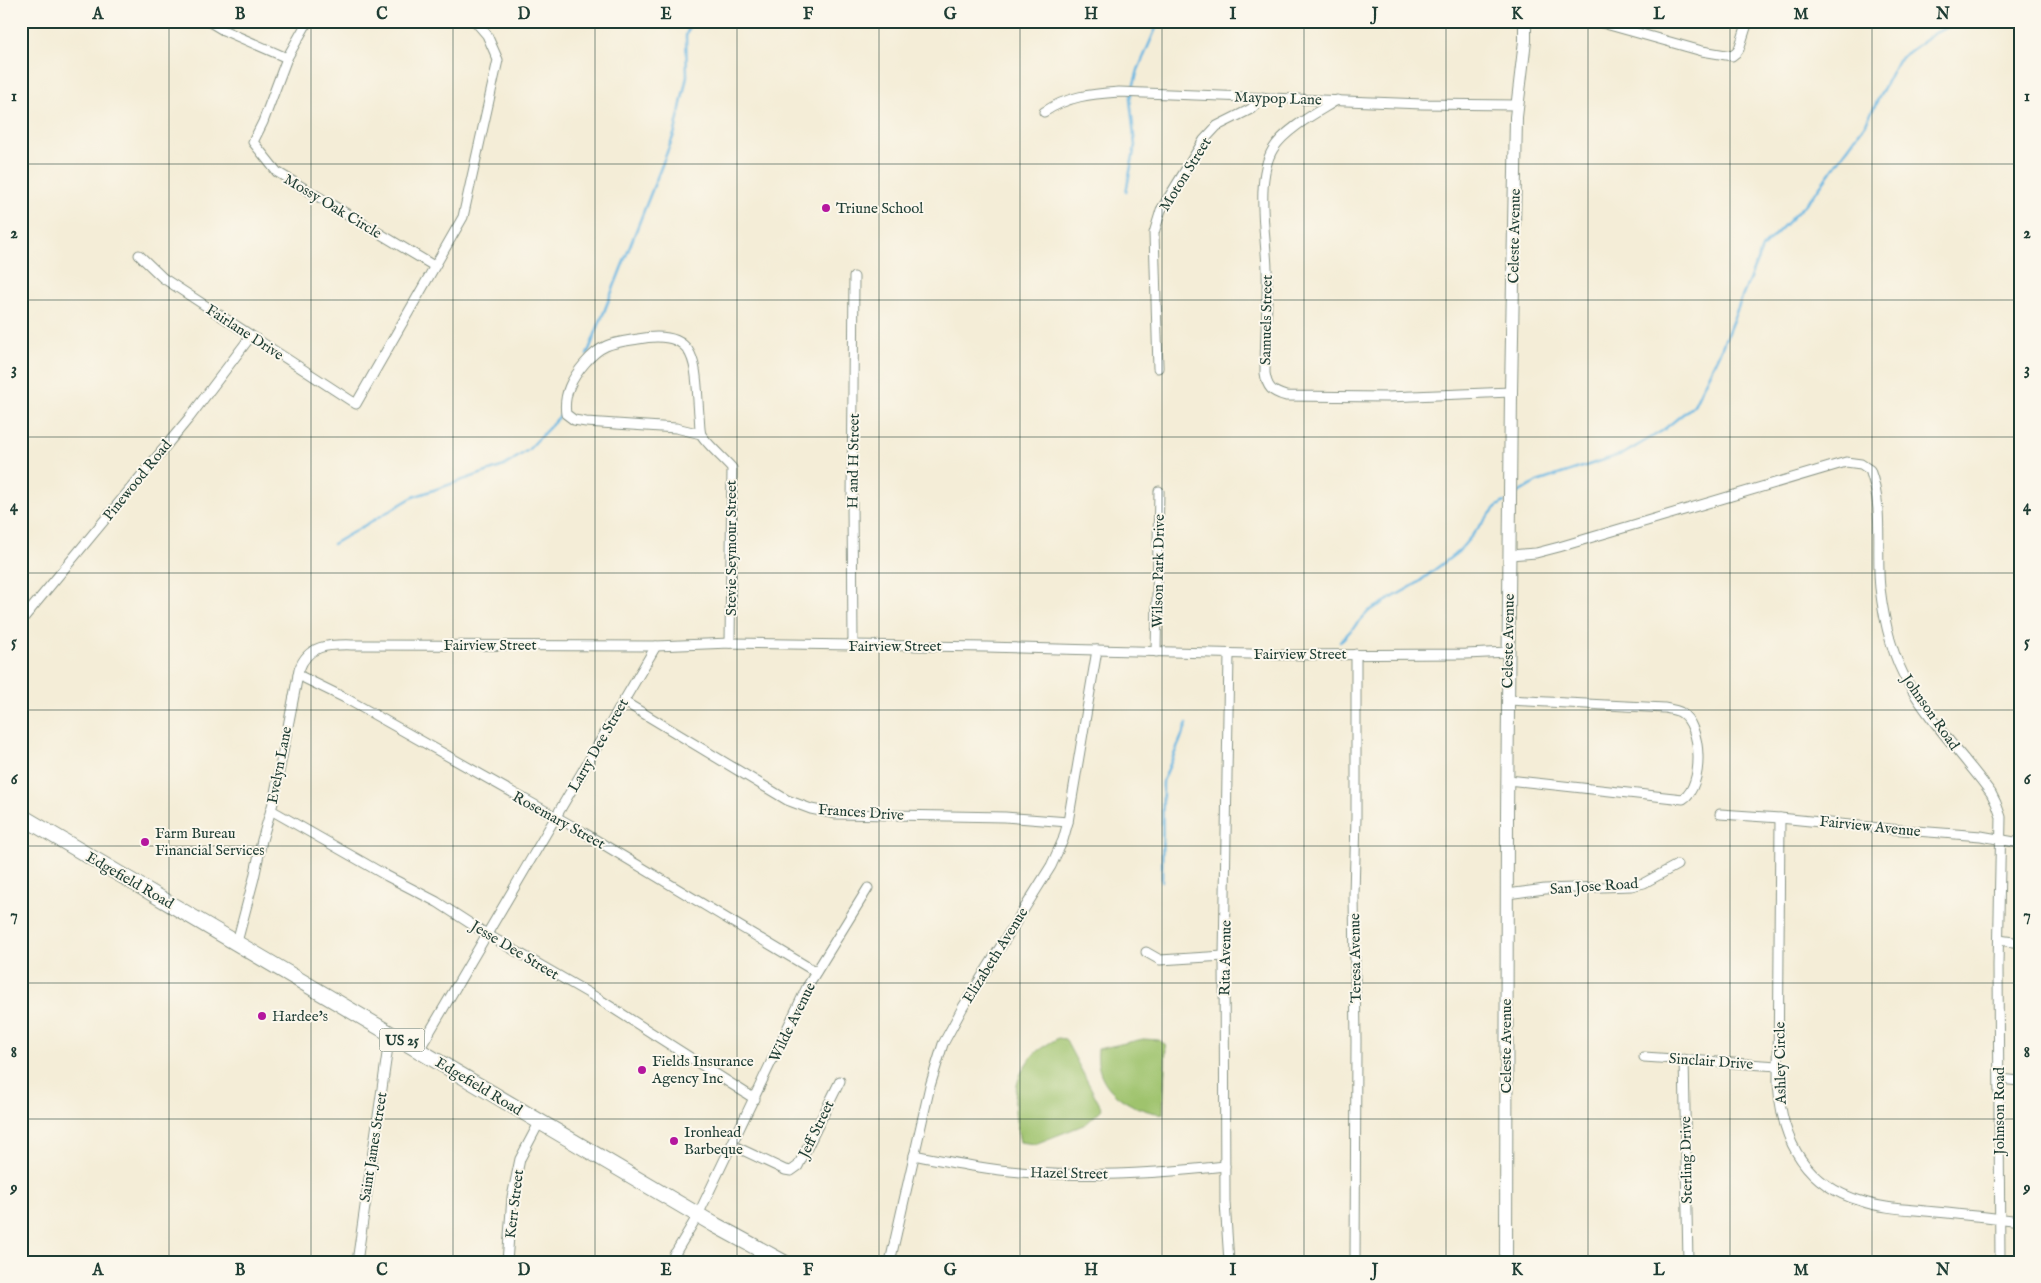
<svg xmlns="http://www.w3.org/2000/svg" width="2041" height="1283" font-family="'IM FELL English',serif">
<rect width="100%" height="100%" fill="#fbf7ec"/>
<filter id="ink" filterUnits="userSpaceOnUse"><feTurbulence type="fractalNoise" baseFrequency=".02" numOctaves="2"/><feDisplacementMap in="SourceGraphic" scale="10" xChannelSelector="R" yChannelSelector="G"/><feConvolveMatrix kernelMatrix="1 2 1 2 8 2 1 2 1" color-interpolation-filters="sRGB"/></filter>
<filter id="wash" filterUnits="userSpaceOnUse"><feTurbulence type="fractalNoise" baseFrequency=".0096" numOctaves="4" result="noise"/><feDisplacementMap in="SourceGraphic" scale="20" xChannelSelector="R" yChannelSelector="G"/><feGaussianBlur stdDeviation="1.12" result="paint"/><feColorMatrix in="noise" values="0 0 0 0 0 0 0 0 0 0 0 0 0 0 0 0 0 1.4 0 .05"/><feComposite in="paint" operator="in"/></filter>
<g filter="url(#wash)">
<rect width="100%" height="100%" fill="#f4edd7"/>
<!-- garden -->
<g fill="#9fc36d" stroke="#5f8050">
<path d="M 1058,1038 L 1065,1039 L 1102,1109 L 1086,1124 L 1035,1144 L 1020,1142 C 1013,1110 1010,1083 1032,1056 C 1038,1049 1050,1043 1058,1038 Z"/>
<path d="M 1143,1039 L 1159,1040 L 1166,1045 L 1163,1114 C 1129,1110 1093,1088 1098,1049 Z"/>
</g>
<g fill="none" stroke-linecap="round" stroke-linejoin="round">
<!-- stream -->
<g stroke="#68b6e2" stroke-width="2.5">
<path d="M 1126,192 L 1135,146 L 1130,98 L 1138,70 L 1159,21"/>
<path d="M 587,355 L 675,132 L 687,76 L 686,36 L 691,21"/>
<path d="M 1518,493 L 1537,482 L 1625,453 L 1662,431 L 1694,405 L 1722,347 L 1762,248 L 1813,196 L 1866,123 L 1898,60 L 1933,34 L 1960,21"/>
<path d="M 333,544 L 413,497 L 504,466 L 528,450 L 560,416 L 563,410"/>
<path d="M 1340,642 L 1369,611 L 1416,584 L 1458,552 L 1496,507 L 1504,502"/>
<path d="M 1162,881 L 1163,781 L 1187,724"/>
</g>
</g>
</g>
<g filter="url(#ink)">
<g fill="none" stroke-linecap="round" stroke-linejoin="round">
<defs>
<g id="street">
<path d="M 208,21 L 223,30 L 287,58"/>
<path d="M 308,21 L 287,58 L 263,122 L 253,142 L 277,172 L 434,266"/>
<path d="M 1595,21 L 1702,51 L 1732,56 L 1737,52 L 1739,49 L 1748,21"/>
<path d="M 1337,100 C 1318,112 1285,129 1273,149 C 1255,179 1266,235 1267,269 C 1268,304 1265,338 1265,373 C 1267,388 1272,392 1286,396 L 1388,397 L 1511,392"/>
<path d="M 1044,112 C 1068,96 1091,94 1119,92 L 1422,104 L 1517,105"/>
<path d="M 139,255 L 163,278 L 356,404 L 463,217 L 498,60 L 487,35 L 475,21"/>
<path d="M 1158,368 L 1154,233 L 1161,210 L 1204,140 L 1217,126 L 1251,109 L 1263,97"/>
<path d="M 701,434 L 676,428 L 586,422 L 574,420 L 566,414 C 563,394 572,378 585,363 C 602,343 613,343 638,339 C 701,327 695,368 699,415 C 700,420 699,428 701,434 C 704,441 725,460 732,468 L 730,643"/>
<path d="M 1510,555 L 1536,553 L 1559,547 L 1846,462 L 1861,464 L 1870,470 C 1884,507 1876,550 1880,588 C 1884,621 1891,654 1908,683 C 1930,722 1964,756 1991,793 L 1996,803 L 2001,817 L 1998,965 L 2000,1262"/>
<path d="M 21,621 L 189,418 L 251,336"/>
<path d="M 853,646 L 852,500 L 854,277"/>
<path d="M 1156,652 L 1159,491"/>
<path d="M 1229,654 L 1224,956 L 1225,1202 L 1229,1262"/>
<path d="M 298,675 L 345,698 L 581,831 L 816,972"/>
<path d="M 623,701 L 787,800 L 811,809 L 836,814 L 1005,817 L 1068,822"/>
<path d="M 1508,780 L 1683,799 C 1704,786 1703,725 1680,712 C 1676,710 1669,709 1665,708 L 1508,700"/>
<path d="M 271,810 L 387,876 L 437,902 L 488,935 L 597,998 L 755,1099"/>
<path d="M 1720,814 L 1780,818 L 1890,829 L 1981,836 L 2020,843"/>
<path d="M 1780,818 L 1778,1082 C 1781,1138 1803,1184 1861,1201 C 1881,1208 1904,1209 1925,1211 C 1956,1214 1988,1217 2020,1221"/>
<path d="M 1507,894 L 1545,889 L 1631,886 L 1644,883 L 1677,865"/>
<path d="M 1999,940 L 2020,943"/>
<path d="M 237,942 L 254,878 L 262,840 L 273,803 L 299,670 C 309,641 334,645 360,645 L 656,646 L 730,643 L 986,647 L 1283,655 L 1466,654 L 1508,652"/>
<path d="M 1146,952 L 1160,960 L 1224,956"/>
<path d="M 419,1050 L 656,646"/>
<path d="M 1644,1057 L 1778,1066"/>
<path d="M 1684,1059 L 1688,1262"/>
<path d="M 2000,1079 L 2020,1081"/>
<path d="M 732,1145 L 785,1170 L 791,1171 L 798,1166 L 840,1081"/>
<path d="M 914,1155 C 954,1163 994,1171 1035,1173 C 1098,1177 1162,1173 1225,1166"/>
<path d="M 674,1254 L 682,1262"/>
<path d="M 357,1262 L 390,1033"/>
<path d="M 507,1262 L 512,1197 L 520,1159 L 540,1121"/>
<path d="M 670,1262 L 698,1215 L 807,987 L 868,888"/>
<path d="M 890,1262 L 930,1086 L 943,1044 L 963,1007 L 1051,866 L 1063,840 L 1068,822 L 1097,650"/>
<path d="M 1355,1262 L 1356,1041 L 1354,895 L 1356,817 L 1356,654"/>
</g>
<path id="secondary" d="M 1506,1262 L 1507,814 L 1511,392 L 1516,117 L 1525,41 L 1525,21"/>
<path id="primary" d="M 21,816 L 715,1225 L 783,1262"/>
</defs>
<!-- street casing -->
<use href="#street" stroke="#8a9586" stroke-width="11"/>
<!-- secondary casing -->
<use href="#secondary" stroke="#8a9586" stroke-width="14"/>
<!-- primary casing -->
<use href="#primary" stroke="#8a9586" stroke-width="17"/>
<!-- street -->
<use href="#street" stroke="#fff" stroke-width="9"/>
<!-- secondary -->
<use href="#secondary" stroke="#fff" stroke-width="12"/>
<!-- primary -->
<use href="#primary" stroke="#fff" stroke-width="15"/>
</g>
</g>
<!-- grid -->
<path fill="none" stroke="#1f3d34" stroke-width="1" stroke-opacity="0.55" d="M 169,21 L 169,1262M 311,21 L 311,1262M 453,21 L 453,1262M 595,21 L 595,1262M 737,21 L 737,1262M 879,21 L 879,1262M 1020,21 L 1020,1262M 1162,21 L 1162,1262M 1304,21 L 1304,1262M 1446,21 L 1446,1262M 1588,21 L 1588,1262M 1730,21 L 1730,1262M 1872,21 L 1872,1262M 21,164 L 2020,164M 21,300 L 2020,300M 21,437 L 2020,437M 21,573 L 2020,573M 21,710 L 2020,710M 21,846 L 2020,846M 21,983 L 2020,983M 21,1119 L 2020,1119"/>
<!-- markers -->
<g fill="#b5179e" stroke="#fbf7ec" stroke-width="2">
<circle cx="826" cy="208" r="5"/>
<circle cx="145" cy="842" r="5"/>
<circle cx="262" cy="1016" r="5"/>
<circle cx="642" cy="1070" r="5"/>
<circle cx="674" cy="1141" r="5"/>
</g>
<g text-anchor="middle" stroke-width="4" stroke-linejoin="round" paint-order="stroke">
<!-- shield labels -->
<rect fill="#fbf7ec" stroke="#61756b" stroke-width="1" x="379.5" y="1028.5" width="45" height="23" rx="4"/>
<g font-size="14" font-weight="bold" fill="#1f3d34">
<text x="402" y="1045">US 25</text>
</g>
<!-- street labels -->
<g font-size="15" fill="#1f3d34" stroke="#fbf7ec">
<text transform="translate(1278 98) rotate(2)" y="5">Maypop Lane</text>
<text transform="translate(1185 174) rotate(-58)" y="5">Moton Street</text>
<text transform="translate(333 206) rotate(31)" y="5">Mossy Oak Circle</text>
<text transform="translate(1514 236) rotate(-89)" y="5">Celeste Avenue</text>
<text transform="translate(1266 320) rotate(-89)" y="5">Samuels Street</text>
<text transform="translate(245 332) rotate(33)" y="5">Fairlane Drive</text>
<text transform="translate(853 461) rotate(-89)" y="5">H and H Street</text>
<text transform="translate(137 480) rotate(-51)" y="5">Pinewood Road</text>
<text transform="translate(731 548) rotate(-90)" y="5">Stevie Seymour Street</text>
<text transform="translate(1158 571) rotate(-89)" y="5">Wilson Park Drive</text>
<text transform="translate(1508 641) rotate(-89)" y="5">Celeste Avenue</text>
<text x="490" y="650">Fairview Street</text>
<text x="895" y="651">Fairview Street</text>
<text x="1300" y="659">Fairview Street</text>
<text transform="translate(1931 712) rotate(55)" y="5">Johnson Road</text>
<text transform="translate(598 745) rotate(-60)" y="5">Larry Dee Street</text>
<text transform="translate(279 765) rotate(-79)" y="5">Evelyn Lane</text>
<text transform="translate(861 812) rotate(4)" y="5">Frances Drive</text>
<text transform="translate(559 820) rotate(29)" y="5">Rosemary Street</text>
<text transform="translate(1870 826) rotate(6)" y="5">Fairview Avenue</text>
<text transform="translate(130 880) rotate(30)" y="5">Edgefield Road</text>
<text transform="translate(1594 886) rotate(-4)" y="5">San Jose Road</text>
<text transform="translate(515 950) rotate(31)" y="5">Jesse Dee Street</text>
<text transform="translate(995 955) rotate(-58)" y="5">Elizabeth Avenue</text>
<text transform="translate(1225 958) rotate(-89)" y="5">Rita Avenue</text>
<text transform="translate(1355 958) rotate(-91)" y="5">Teresa Avenue</text>
<text transform="translate(792 1022) rotate(-64)" y="5">Wilde Avenue</text>
<text transform="translate(1506 1046) rotate(-90)" y="5">Celeste Avenue</text>
<text transform="translate(1711 1061) rotate(4)" y="5">Sinclair Drive</text>
<text transform="translate(1780 1063) rotate(-91)" y="5">Ashley Circle</text>
<text transform="translate(479 1086) rotate(31)" y="5">Edgefield Road</text>
<text transform="translate(1999 1111) rotate(-90)" y="5">Johnson Road</text>
<text transform="translate(816 1129) rotate(-64)" y="5">Jeff Street</text>
<text transform="translate(373 1147) rotate(-81)" y="5">Saint James Street</text>
<text transform="translate(1686 1160) rotate(-91)" y="5">Sterling Drive</text>
<text transform="translate(1069 1173) rotate(1)" y="5">Hazel Street</text>
<text transform="translate(514 1204) rotate(-83)" y="5">Kerr Street</text>
</g>
<!-- poi labels -->
<g font-size="15" fill="#1f3d34" stroke="#fbf7ec" text-anchor="start">
<text x="836" y="213">Triune School</text>
<text x="155" y="838">Farm Bureau<tspan x="155" dy="17">Financial Services</tspan></text>
<text x="272" y="1021">Hardee's</text>
<text x="652" y="1066">Fields Insurance<tspan x="652" dy="17">Agency Inc</tspan></text>
<text x="684" y="1137">Ironhead<tspan x="684" dy="17">Barbeque</tspan></text>
</g>
</g>
<!-- margin -->
<rect width="2041" height="1283" fill="none" stroke="#fbf7ec" stroke-width="55"/>
<rect x="28" y="28" width="1986" height="1228" fill="none" stroke="#1f3d34" stroke-width="2"/>
<g font-size="16" text-anchor="middle" font-weight="bold" fill="#1f3d34">
<text x="98" y="19">A</text>
<text x="240" y="19">B</text>
<text x="382" y="19">C</text>
<text x="524" y="19">D</text>
<text x="666" y="19">E</text>
<text x="808" y="19">F</text>
<text x="950" y="19">G</text>
<text x="1091" y="19">H</text>
<text x="1233" y="19">I</text>
<text x="1375" y="19">J</text>
<text x="1517" y="19">K</text>
<text x="1659" y="19">L</text>
<text x="1801" y="19">M</text>
<text x="1943" y="19">N</text>
<text x="14" y="101">1</text>
<text x="2027" y="101">1</text>
<text x="14" y="238">2</text>
<text x="2027" y="238">2</text>
<text x="14" y="374">3</text>
<text x="2027" y="374">3</text>
<text x="14" y="511">4</text>
<text x="2027" y="511">4</text>
<text x="14" y="647">5</text>
<text x="2027" y="647">5</text>
<text x="14" y="784">6</text>
<text x="2027" y="784">6</text>
<text x="14" y="920">7</text>
<text x="2027" y="920">7</text>
<text x="14" y="1057">8</text>
<text x="2027" y="1057">8</text>
<text x="14" y="1193">9</text>
<text x="2027" y="1193">9</text>
<text x="98" y="1275">A</text>
<text x="240" y="1275">B</text>
<text x="382" y="1275">C</text>
<text x="524" y="1275">D</text>
<text x="666" y="1275">E</text>
<text x="808" y="1275">F</text>
<text x="950" y="1275">G</text>
<text x="1091" y="1275">H</text>
<text x="1233" y="1275">I</text>
<text x="1375" y="1275">J</text>
<text x="1517" y="1275">K</text>
<text x="1659" y="1275">L</text>
<text x="1801" y="1275">M</text>
<text x="1943" y="1275">N</text>
</g>
</svg>
